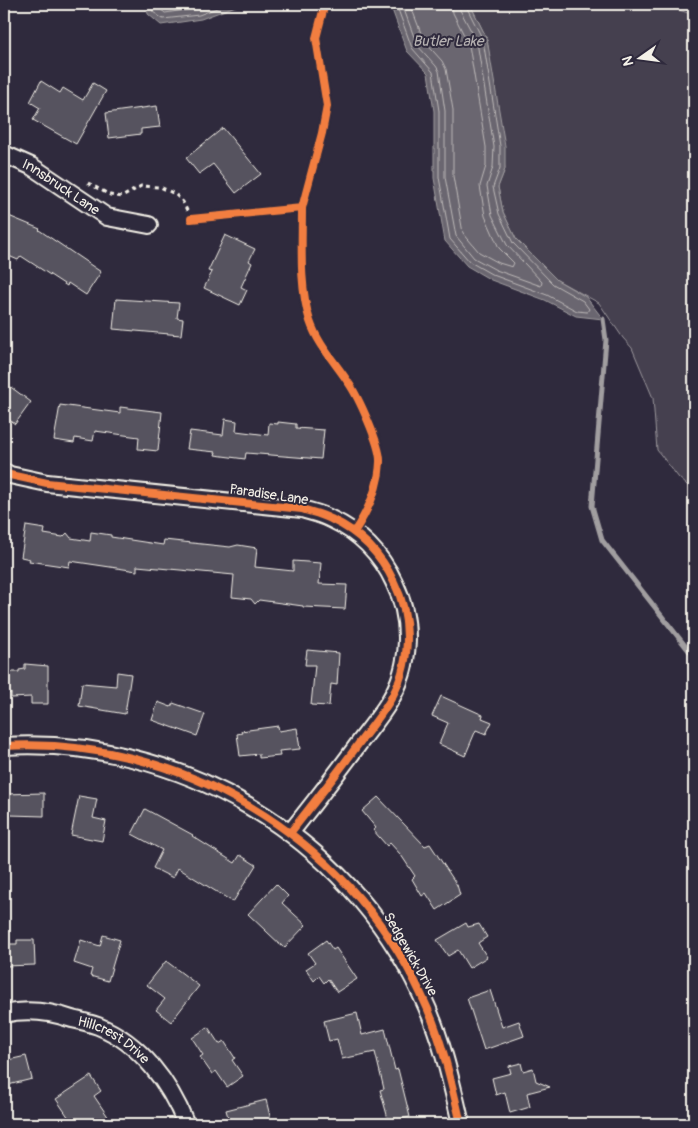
<svg xmlns="http://www.w3.org/2000/svg" width="698" height="1128" font-family="Pangolin,sans-serif">
<rect width="100%" height="100%" fill="#2f2a3d"/>
<filter id="ink" filterUnits="userSpaceOnUse"><feTurbulence type="fractalNoise" baseFrequency=".02" numOctaves="2"/><feDisplacementMap in="SourceGraphic" scale="10" xChannelSelector="R" yChannelSelector="G"/><feConvolveMatrix kernelMatrix="1 2 1 2 8 2 1 2 1" color-interpolation-filters="sRGB"/></filter>
<g filter="url(#ink)">
<!-- green -->
<path fill="#454050" stroke="#9c989c" d="M 470,4 L 661,4 L 694,15 L 694,491 L 679,478 L 657,450 L 653,398 L 632,348 L 623,338 L 599,303 L 557,280 L 516,239 L 503,212 L 498,187 L 505,169 L 487,39 Z"/>
<!-- water -->
<g fill="#6a6670" stroke="#a19ea0">
<path d="M 146,4 L 241,4 L 201,19 L 161,25 L 148,14 Z"/>
<path d="M 390,4 L 470,4 L 487,39 L 505,146 L 505,169 L 498,187 L 503,212 L 516,239 L 557,280 L 586,297 L 603,319 L 576,316 L 545,300 L 491,280 L 467,266 L 445,241 L 434,178 L 434,111 L 428,73 L 407,51 Z"/>
</g>
<g fill="none" stroke-linecap="round" stroke-linejoin="round">
<!-- shore -->
<g stroke="#bdb9b8" stroke-width="1">
<path d="M 151,4 L 153,12 L 163,19 L 199,15 L 227,4"/>
<path d="M 157,4 L 159,8 L 165,13 L 198,8 L 210,4"/>
<path d="M 396,4 L 412,48 L 433,72 L 439,111 L 439,177 L 450,239 L 470,262 L 493,275 L 547,295 L 577,311 L 587,312 L 589,309 L 583,301 L 553,284 L 513,243 L 499,214 L 493,187 L 500,168 L 500,146 L 483,40 L 465,4"/>
<path d="M 402,4 L 417,45 L 436,66 L 439,71 L 445,111 L 445,177 L 456,236 L 474,258 L 496,270 L 541,286 L 542,282 L 507,245 L 492,215 L 487,186 L 493,167 L 494,147 L 477,42 L 460,10 L 459,4"/>
<path d="M 410,4 L 424,41 L 442,61 L 446,69 L 453,110 L 453,176 L 463,233 L 479,252 L 499,263 L 512,267 L 514,263 L 499,248 L 485,216 L 480,186 L 486,166 L 486,147 L 469,45 L 453,13 L 452,4"/>
</g>
<!-- stream -->
<path stroke="#a19ea0" stroke-width="5" d="M 603,319 L 606,340 L 592,506 L 602,540 L 694,657"/>
</g>
<!-- building -->
<g fill="#56525f" stroke="#f4f1e8">
<path d="M 41,81 L 60,93 L 63,88 L 83,100 L 93,83 L 106,91 L 76,144 L 33,120 L 40,108 L 30,102 Z"/>
<path d="M 157,106 L 160,127 L 141,129 L 141,134 L 109,138 L 106,113 Z"/>
<path d="M 223,128 L 261,174 L 236,193 L 213,164 L 199,174 L 186,158 Z"/>
<path d="M 4,214 L 40,229 L 39,230 L 101,272 L 86,295 L 68,283 L 67,286 L 21,256 L 18,260 L 4,254 Z"/>
<path d="M 225,235 L 255,249 L 249,261 L 252,263 L 241,287 L 247,290 L 240,305 L 204,288 L 212,272 L 208,271 Z"/>
<path d="M 116,299 L 179,303 L 177,318 L 183,319 L 181,335 L 113,329 Z"/>
<path d="M 4,382 L 31,402 L 15,424 L 4,416 Z"/>
<path d="M 60,405 L 120,413 L 120,407 L 162,412 L 158,451 L 138,449 L 139,437 L 95,431 L 93,441 L 75,438 L 74,443 L 54,440 Z"/>
<path d="M 225,419 L 237,421 L 236,431 L 268,435 L 269,423 L 278,424 L 278,422 L 296,424 L 296,428 L 324,430 L 321,459 L 246,453 L 245,459 L 215,455 L 216,452 L 187,449 L 190,431 L 223,435 Z"/>
<path d="M 26,526 L 45,529 L 44,534 L 63,537 L 67,533 L 71,538 L 90,541 L 91,532 L 111,535 L 111,537 L 163,545 L 164,540 L 230,547 L 238,545 L 257,548 L 255,567 L 293,571 L 293,561 L 321,563 L 319,584 L 347,585 L 345,609 L 303,607 L 303,606 L 259,600 L 255,604 L 251,599 L 232,597 L 234,575 L 137,566 L 137,571 L 70,561 L 69,567 L 29,561 L 30,559 L 21,557 Z"/>
<path d="M 307,650 L 339,653 L 337,685 L 331,684 L 329,706 L 311,705 L 315,665 L 305,665 Z"/>
<path d="M 25,664 L 48,666 L 48,704 L 31,704 L 31,697 L 11,698 L 11,693 L 4,694 L 4,672 L 19,672 L 19,670 L 25,669 Z"/>
<path d="M 117,672 L 131,674 L 125,714 L 79,706 L 82,683 L 116,686 Z"/>
<path d="M 441,696 L 483,715 L 482,718 L 492,722 L 486,734 L 476,730 L 465,756 L 439,744 L 448,723 L 432,716 Z"/>
<path d="M 158,702 L 171,707 L 173,703 L 205,714 L 197,736 L 152,720 Z"/>
<path d="M 278,726 L 279,731 L 297,728 L 300,749 L 279,751 L 280,756 L 259,758 L 259,754 L 240,756 L 237,734 L 242,733 L 241,731 Z"/>
<path d="M 44,793 L 44,816 L 10,815 L 10,812 L 4,812 L 4,794 Z"/>
<path d="M 79,796 L 97,799 L 93,818 L 106,821 L 102,841 L 71,835 Z"/>
<path d="M 378,797 L 425,846 L 430,844 L 457,885 L 460,895 L 437,910 L 426,893 L 422,896 L 412,879 L 415,876 L 401,855 L 390,843 L 387,846 L 373,830 L 376,828 L 362,811 Z"/>
<path d="M 145,809 L 193,835 L 192,836 L 235,863 L 240,855 L 256,865 L 233,902 L 178,868 L 173,878 L 153,868 L 162,850 L 132,834 Z"/>
<path d="M 276,884 L 288,896 L 282,903 L 306,925 L 284,948 L 248,914 Z"/>
<path d="M 466,923 L 468,927 L 479,924 L 487,937 L 478,943 L 487,957 L 469,968 L 458,950 L 448,956 L 437,940 Z"/>
<path d="M 103,935 L 120,940 L 108,981 L 90,976 L 92,969 L 74,963 L 81,940 L 100,946 Z"/>
<path d="M 17,940 L 34,940 L 35,965 L 4,966 L 4,944 L 17,944 Z"/>
<path d="M 326,940 L 333,950 L 336,948 L 357,979 L 337,992 L 328,979 L 324,983 L 319,976 L 314,981 L 306,969 L 315,963 L 308,953 Z"/>
<path d="M 166,961 L 199,986 L 171,1022 L 156,1010 L 165,999 L 147,985 Z"/>
<path d="M 490,990 L 502,1027 L 519,1021 L 524,1036 L 484,1050 L 467,998 Z"/>
<path d="M 357,1013 L 362,1035 L 385,1029 L 395,1070 L 398,1069 L 410,1117 L 389,1122 L 380,1090 L 384,1089 L 375,1052 L 342,1059 L 337,1039 L 329,1041 L 324,1021 Z"/>
<path d="M 208,1027 L 219,1044 L 224,1041 L 235,1058 L 232,1060 L 243,1076 L 227,1087 L 216,1071 L 212,1074 L 200,1057 L 203,1055 L 192,1038 Z"/>
<path d="M 26,1056 L 32,1079 L 4,1086 L 4,1061 Z"/>
<path d="M 521,1063 L 523,1071 L 533,1068 L 536,1081 L 550,1087 L 527,1093 L 530,1107 L 510,1113 L 505,1092 L 496,1095 L 492,1078 L 511,1073 L 509,1066 Z"/>
<path d="M 91,1076 L 101,1091 L 94,1096 L 113,1124 L 73,1124 L 56,1099 Z"/>
<path d="M 266,1100 L 272,1124 L 230,1124 L 226,1110 Z"/>
</g>
<g fill="none" stroke-linecap="round" stroke-linejoin="round">
<defs>
<g id="street">
<path id="s1" d="M 4,154 L 31,166 L 107,217 L 149,225"/>
<path d="M 4,472 L 10,475 L 47,483 L 302,509 C 311,512 322,514 331,519 C 359,532 381,554 394,582 C 413,620 411,666 389,702 C 380,717 368,731 357,746 C 336,775 313,804 290,833"/>
<path d="M 4,746 C 178,736 347,835 421,994 C 441,1035 451,1080 461,1124"/>
<path id="s2" d="M 4,1014 C 26,1009 51,1012 72,1019 C 81,1021 90,1023 98,1026 C 141,1043 170,1084 186,1124"/>
</g>
</defs>
<!-- street casing -->
<use href="#street" stroke="#f4f1e8" stroke-width="20"/>
<!-- path -->
<path stroke="#f4f1e8" stroke-width="3" stroke-dasharray="4 4" stroke-linecap="butt" d="M 88,183 L 110,195 L 122,197 L 141,186 L 160,187 L 175,194 L 183,202 L 191,219"/>
<!-- street -->
<use href="#street" stroke="#2f2a3d" stroke-width="16"/>
<defs>
<g id="cycleway">
<path d="M 302,208 C 302,245 299,286 310,321 C 318,345 335,362 348,382 C 358,396 381,446 380,462 C 379,488 368,511 354,532"/>
<path d="M 191,219 L 302,208 L 322,133 L 327,106 L 316,38 L 324,7 L 327,4"/>
<path d="M 4,472 L 10,475 L 47,483 L 302,509 C 311,512 322,514 331,519 C 359,532 381,554 394,582 C 413,620 411,666 389,702 C 380,717 368,731 357,746 C 336,775 313,804 290,833"/>
<path d="M 4,746 C 178,736 347,835 421,994 C 441,1035 451,1080 461,1124"/>
</g>
</defs>
<!-- cycleway casing -->
<use href="#cycleway" stroke="#2f2a3d" stroke-width="11"/>
<!-- cycleway -->
<use href="#cycleway" stroke="#f27e40" stroke-width="8"/>
</g>
</g>
<g text-anchor="middle" stroke-width="4" stroke-linejoin="round" paint-order="stroke">
<!-- street labels -->
<g font-size="14" fill="#f4f1e8" stroke="#2f2a3d">
<text dy="5" stroke="none"><textPath href="#s1" startOffset="66">Innsbruck Lane</textPath></text>
<text transform="translate(269 494) rotate(8)" y="5">Paradise Lane</text>
<text transform="translate(411 954) rotate(60)" y="5">Sedgewick Drive</text>
<text dy="5" stroke="none"><textPath href="#s2" startOffset="116">Hillcrest Drive</textPath></text>
</g>
<!-- water labels -->
<g font-size="15" font-style="italic" fill="#b6b2b2" stroke="#2f2a3d">
<text x="448" y="46">Butler Lake</text>
</g>
</g>
<!-- margin -->
<rect width="698" height="1128" fill="none" stroke="#2f2a3d" stroke-width="20"/>
<rect x="10" y="10" width="678" height="1108" fill="none" stroke="#f4f1e8" stroke-width="2" filter="url(#ink)"/>
<!-- north arrow -->
<g transform="translate(640 58) rotate(256)" stroke="#2f2a3d" stroke-width="4" paint-order="stroke">
<path d="M0-4L9 19L0 12L-9 19Z" fill="#f4f1e8"/>
<text y="-8" font-size="14" font-weight="bold" text-anchor="middle" fill="#f4f1e8">N</text>
</g>
</svg>
